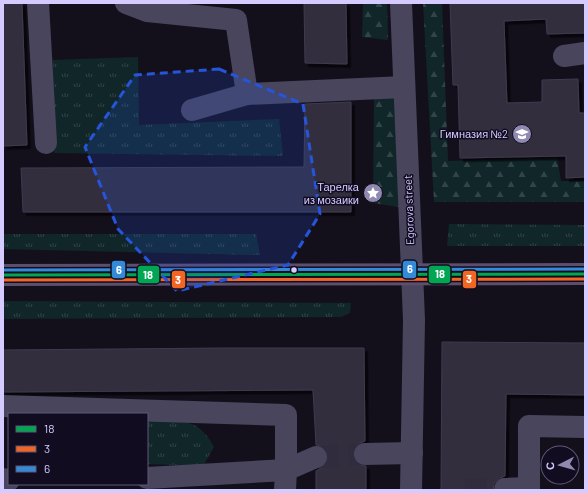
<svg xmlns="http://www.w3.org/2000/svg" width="588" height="493" font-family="Barlow,sans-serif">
<defs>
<pattern id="grass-tufts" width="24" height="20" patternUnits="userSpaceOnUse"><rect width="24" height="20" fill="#102628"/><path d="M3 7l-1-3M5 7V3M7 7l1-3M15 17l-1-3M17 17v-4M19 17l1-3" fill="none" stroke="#324448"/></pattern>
<pattern id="forest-firs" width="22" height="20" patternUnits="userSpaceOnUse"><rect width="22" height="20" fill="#102628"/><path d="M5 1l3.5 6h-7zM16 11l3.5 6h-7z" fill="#324448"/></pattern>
<filter id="shadow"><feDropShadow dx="3.5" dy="3.5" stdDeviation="0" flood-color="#0009"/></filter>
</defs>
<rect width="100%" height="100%" fill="#13101c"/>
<!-- grass -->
<g fill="url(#grass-tufts)">
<path d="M 138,57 L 139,125 L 279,119 L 283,156 L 54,153 L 53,60 Z"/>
<path d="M 449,224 L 585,225 L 585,246 L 447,246 Z"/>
<path d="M 3,234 L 256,234 L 260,255 L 3,249 Z"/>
<path d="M 3,301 L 351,303 L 350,313 L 341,317 L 3,319 Z"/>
<path d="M 147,421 C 179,422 197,415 214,447 L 203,466 L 147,464 Z"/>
</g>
<!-- forest -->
<g fill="url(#forest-firs)">
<path d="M 363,3 L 387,3 L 388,40 L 362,37 Z"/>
<path d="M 423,3 L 442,3 L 448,161 L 557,158 L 561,181 L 585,181 L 585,202 L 434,202 Z"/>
<path d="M 374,96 L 402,97 L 404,208 L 373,203 Z"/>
</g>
<!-- building -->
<g fill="#312e3e" stroke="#403a50" filter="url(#shadow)">
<path d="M 3,3 L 22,3 L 27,145 L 3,146 Z"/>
<path d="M 304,3 L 346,3 L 347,64 L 305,63 Z"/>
<path d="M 450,3 L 585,3 L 585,33 L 547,34 L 546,19 L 504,21 L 507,103 L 542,102 L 542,80 L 578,79 L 579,113 L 585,113 L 585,177 L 566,178 L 566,156 L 460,158 L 458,85 L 453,85 Z"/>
<path d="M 351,102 L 351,212 L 23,212 L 21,168 L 304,167 L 305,104 Z"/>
<path d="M 442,342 L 585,343 L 585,395 L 506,394 L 505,476 L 498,479 L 494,484 L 493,490 L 441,490 Z"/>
<path d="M 222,348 L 364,348 L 365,441 L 358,444 L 354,448 L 353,454 L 355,461 L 359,465 L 366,466 L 366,490 L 316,490 L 316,471 L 326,465 L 328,458 L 327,452 L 324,447 L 316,445 L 313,390 L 3,392 L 3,350 Z"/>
</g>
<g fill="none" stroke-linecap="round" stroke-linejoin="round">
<!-- minor-tunnel -->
<g stroke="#302c3e" stroke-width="22" stroke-dasharray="22 11" stroke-linecap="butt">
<path d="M 316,457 L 365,454"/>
<path d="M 465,490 L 505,489"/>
</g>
<!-- minor -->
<g stroke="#48455d" stroke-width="22">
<path d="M 38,3 L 46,143"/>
<path d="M 126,3 L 147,11 L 236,20 L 247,94 L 404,87"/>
<path d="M 401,3 L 414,320 L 411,490"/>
<path d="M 564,56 L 585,53"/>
<path d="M 192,110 L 247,94"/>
<path d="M 3,406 L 286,415 L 286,470 L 316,457"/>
<path d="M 365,454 L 412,453"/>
<path d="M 147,478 L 286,470 L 285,490"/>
<path d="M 3,479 L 9,480"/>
<path d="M 529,488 L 529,426 L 585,427"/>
<path d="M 505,489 L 529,488 L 529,490"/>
</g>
<!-- major -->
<path stroke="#5d4e6e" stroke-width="22" d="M 3,275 L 585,274"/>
<defs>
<path id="bus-1" d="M 3,275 L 585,274"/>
<path id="bus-2" d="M 3,280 L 585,279"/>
<path id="bus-3" d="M 3,270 L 585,269"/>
</defs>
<!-- bus-1 casing -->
<use href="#bus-1" stroke="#110c20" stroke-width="6"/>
<!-- bus-2 casing -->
<use href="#bus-2" stroke="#110c20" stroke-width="6"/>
<!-- bus-3 casing -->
<use href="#bus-3" stroke="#110c20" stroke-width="6"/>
<!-- bus-1 -->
<use href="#bus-1" stroke="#00a651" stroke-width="3"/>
<!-- bus-2 -->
<use href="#bus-2" stroke="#f26522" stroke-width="3"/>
<!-- bus-3 -->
<use href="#bus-3" stroke="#338bd7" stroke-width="3"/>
</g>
<!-- marked area -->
<path fill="#2654da" fill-opacity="0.2" stroke="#2654da" stroke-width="3" stroke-dasharray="8 5" stroke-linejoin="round" d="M 219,69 L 303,104 L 320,214 L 288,265 L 177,291 L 118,229 L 85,147 L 135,75 Z"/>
<!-- icons -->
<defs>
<symbol id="school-disc" viewBox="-11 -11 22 22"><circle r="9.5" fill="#918ab0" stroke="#110c20"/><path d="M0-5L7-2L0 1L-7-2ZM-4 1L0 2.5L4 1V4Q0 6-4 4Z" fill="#fff"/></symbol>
<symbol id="sight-disc" viewBox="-11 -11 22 22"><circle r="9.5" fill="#918ab0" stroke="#110c20"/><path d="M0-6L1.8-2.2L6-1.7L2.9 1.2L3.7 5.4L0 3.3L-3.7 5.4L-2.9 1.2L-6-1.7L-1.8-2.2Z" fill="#fff"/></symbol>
</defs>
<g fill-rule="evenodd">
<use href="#school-disc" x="511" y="123" width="22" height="22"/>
<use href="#sight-disc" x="362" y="182" width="22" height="22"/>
</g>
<!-- markers -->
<circle fill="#d5cbff" stroke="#110c20" stroke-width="1.5" cx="294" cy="270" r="3.5"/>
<g text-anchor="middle" stroke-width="3" stroke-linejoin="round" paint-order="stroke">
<!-- poi labels -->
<g font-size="11" fill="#d5cbff" stroke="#110c20" text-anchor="end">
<text x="508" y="138">Гимназия №2</text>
<text x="359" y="191">Тарелка<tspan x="359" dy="13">из мозаики</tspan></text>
</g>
<!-- street labels -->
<g font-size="11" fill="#d5cbff" stroke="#110c20">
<text transform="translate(409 210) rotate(-92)" y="4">Egorova street</text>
</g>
</g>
<g stroke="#110c20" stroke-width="1.5">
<rect x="402" y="260" width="15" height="19" rx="4" fill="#338bd7"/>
<rect x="111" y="260" width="15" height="19" rx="4" fill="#338bd7"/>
<rect x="428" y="265" width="23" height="19" rx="4" fill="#00a651"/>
<rect x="137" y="265" width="23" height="19" rx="4" fill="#00a651"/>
<rect x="462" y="270" width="15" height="19" rx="4" fill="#f26522"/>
<rect x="171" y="270" width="15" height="19" rx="4" fill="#f26522"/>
</g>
<g font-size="11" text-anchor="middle" font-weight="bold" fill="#fff">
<text x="410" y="273">6</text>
<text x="119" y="274">6</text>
<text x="440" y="278">18</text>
<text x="148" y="279">18</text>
<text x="469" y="283">3</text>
<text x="178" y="284">3</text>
</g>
<!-- border -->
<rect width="588" height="493" fill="none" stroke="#d5cbff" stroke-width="8"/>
<!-- legend -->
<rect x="8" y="413" width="140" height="72" fill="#110c20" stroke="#5f5879"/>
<rect x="16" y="426" width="20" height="6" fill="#00a651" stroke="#5f5879"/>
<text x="44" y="433" font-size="12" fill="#d5cbff">18</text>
<rect x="16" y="446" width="20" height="6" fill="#f26522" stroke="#5f5879"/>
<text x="44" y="453" font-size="12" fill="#d5cbff">3</text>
<rect x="16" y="466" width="20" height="6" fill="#338bd7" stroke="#5f5879"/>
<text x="44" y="473" font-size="12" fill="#d5cbff">6</text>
<!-- north arrow -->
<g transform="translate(560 465) rotate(264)"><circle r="19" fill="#110c20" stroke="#5f5879"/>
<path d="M0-3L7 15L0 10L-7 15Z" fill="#918ab0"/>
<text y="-6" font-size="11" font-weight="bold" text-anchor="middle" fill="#d5cbff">С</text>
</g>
</svg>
